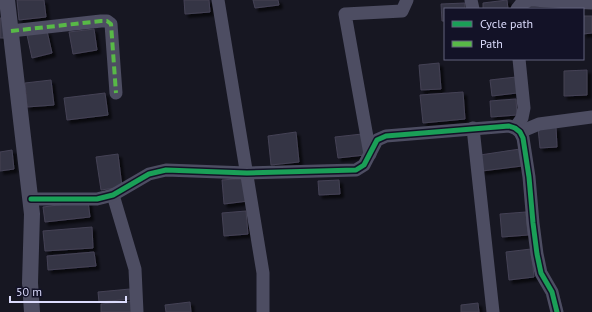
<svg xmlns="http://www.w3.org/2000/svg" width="592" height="312" font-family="'PT Sans',sans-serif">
<defs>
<filter id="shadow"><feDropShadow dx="3.5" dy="3.5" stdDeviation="1" flood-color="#0009"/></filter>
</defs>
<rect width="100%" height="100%" fill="#171722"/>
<!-- building -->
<g fill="#363544" stroke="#444255" filter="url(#shadow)">
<path d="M 17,0 L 44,0 L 46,17 L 19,20 Z"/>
<path d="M 184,0 L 209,0 L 210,12 L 185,14 Z"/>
<path d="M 253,0 L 278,0 L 279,5 L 255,8 Z"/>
<path d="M 507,0 L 508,9 L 483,9 L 483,3 Z"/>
<path d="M 465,3 L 465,9 L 445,9 L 445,21 L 442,21 L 441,4 Z"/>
<path d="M 583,16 L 592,16 L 592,33 L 583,34 Z"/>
<path d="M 0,18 L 2,18 L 5,38 L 0,38 Z"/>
<path d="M 94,29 L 97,50 L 73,54 L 69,32 Z"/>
<path d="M 47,31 L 52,53 L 32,58 L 27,35 Z"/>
<path d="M 439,63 L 441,89 L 421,90 L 419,65 Z"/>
<path d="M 587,70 L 587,95 L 564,96 L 564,71 Z"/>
<path d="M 516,77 L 517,93 L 492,96 L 490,80 Z"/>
<path d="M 51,80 L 54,105 L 27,107 L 25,83 Z"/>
<path d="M 463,92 L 465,119 L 423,123 L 420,95 Z"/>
<path d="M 105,93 L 108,115 L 67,120 L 64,98 Z"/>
<path d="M 516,99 L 517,115 L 491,117 L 490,101 Z"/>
<path d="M 556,127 L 557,147 L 540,148 L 538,128 Z"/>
<path d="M 296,132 L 299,162 L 271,165 L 268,136 Z"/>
<path d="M 362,134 L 365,155 L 338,158 L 335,137 Z"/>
<path d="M 520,149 L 522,166 L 482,171 L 480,155 Z"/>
<path d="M 12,150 L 14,169 L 0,171 L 0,152 Z"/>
<path d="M 118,154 L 122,187 L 101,190 L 96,157 Z"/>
<path d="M 246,178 L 248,201 L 224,204 L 222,180 Z"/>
<path d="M 339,180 L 340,194 L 319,195 L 318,181 Z"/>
<path d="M 88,201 L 90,217 L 45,222 L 43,207 Z"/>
<path d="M 246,211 L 248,234 L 224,236 L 222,213 Z"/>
<path d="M 526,212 L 528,235 L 502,237 L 500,214 Z"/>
<path d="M 92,227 L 93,248 L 45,251 L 43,231 Z"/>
<path d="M 531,249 L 534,277 L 509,280 L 506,252 Z"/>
<path d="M 94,252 L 96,266 L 48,270 L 47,256 Z"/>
<path d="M 130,289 L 131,299 L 99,302 L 98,292 Z"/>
<path d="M 132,301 L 133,312 L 101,312 L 101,304 Z"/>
<path d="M 190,302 L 191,312 L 166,312 L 165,305 Z"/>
<path d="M 478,303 L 479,312 L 461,312 L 461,305 Z"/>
</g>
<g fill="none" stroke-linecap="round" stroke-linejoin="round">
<!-- minor -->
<g stroke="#4d4d62" stroke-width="13">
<path d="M 218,0 L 263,273 L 263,312"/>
<path d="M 471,0 L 473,9"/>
<path d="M 517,9 L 521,4 L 530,0 L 592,3"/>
<path d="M 11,31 L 101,21 L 107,21 L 111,24 L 116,93"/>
<path d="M 473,128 L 493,312"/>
<path d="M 515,128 L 522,118 L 524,108 L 519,59"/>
<path d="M 520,132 L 539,124 L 592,117"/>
<path d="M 370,154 L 345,14 L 402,11 L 407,0"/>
<path d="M 113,195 L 135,269 L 137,312"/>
<path d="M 31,199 L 97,199 L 113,195 L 149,174 L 166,170 L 247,173 L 356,170 L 364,165 L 377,140 L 386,136 L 509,126 L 515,128 L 520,132 L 523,138 L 529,177 L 533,223 L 537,254 L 541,273 L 552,292 L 557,312"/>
</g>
<!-- tertiary -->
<path stroke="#4d4d62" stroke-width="16" d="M 7,0 L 32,214 L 30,283 L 32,312"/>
<!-- quiet -->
<path stroke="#58b947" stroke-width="4" stroke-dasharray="8 4" stroke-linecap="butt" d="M 11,31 L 101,21 L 107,21 L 111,24 L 116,93"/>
<defs>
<path id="cycleway" d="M 31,199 L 97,199 L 113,195 L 149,174 L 166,170 L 247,173 L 356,170 L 364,165 L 377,140 L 386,136 L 509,126 L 515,128 L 520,132 L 523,138 L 529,177 L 533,223 L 537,254 L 541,273 L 552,292 L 557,312"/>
</defs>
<!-- cycleway casing -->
<use href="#cycleway" stroke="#131227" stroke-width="8"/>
<!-- cycleway -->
<use href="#cycleway" stroke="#1a9f57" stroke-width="5"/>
</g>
<!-- legend -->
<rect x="444" y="8" width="140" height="52" fill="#131227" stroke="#63627c"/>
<rect x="452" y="21" width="20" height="6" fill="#1a9f57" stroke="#63627c"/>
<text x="480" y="28" font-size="12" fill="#dbdbfc">Cycle path</text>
<rect x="452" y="41" width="20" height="6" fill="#58b947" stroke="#63627c"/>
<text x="480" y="48" font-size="12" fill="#dbdbfc">Path</text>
<!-- scale -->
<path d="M10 296v6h116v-6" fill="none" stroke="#dbdbfc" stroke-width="2"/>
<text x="16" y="296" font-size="12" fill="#dbdbfc" stroke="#131227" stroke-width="3" paint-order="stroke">50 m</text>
</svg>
